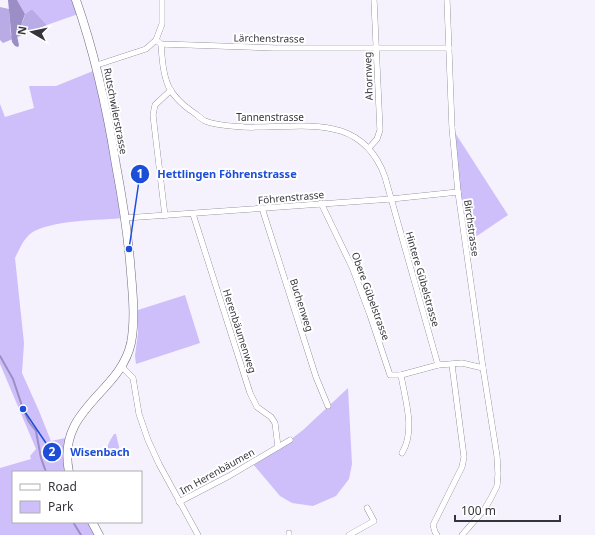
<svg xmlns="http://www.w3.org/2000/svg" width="595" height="535" font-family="'Noto Sans',sans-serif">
<rect width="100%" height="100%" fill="#f5f2fd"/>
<!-- green -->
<g fill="#cebffa">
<path d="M 17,0 L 76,0 L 81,13 L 47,25 L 32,9 L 25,14 Z"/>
<path d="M 98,69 L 125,218 C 102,220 47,220 30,234 C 23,240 19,250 15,258 L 24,343 L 22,373 L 39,411 L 51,441 L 70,437 L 69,472 L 13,472 L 13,522 L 92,522 L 99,535 L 0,535 L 0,468 L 31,459 L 30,456 L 36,449 L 0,364 L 0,104 L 5,117 L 34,108 L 29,86 L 56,86 Z"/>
<path d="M 452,128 L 508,215 L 465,244 Z"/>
<path d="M 185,295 L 200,343 L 136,364 L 135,356 L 138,333 L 138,310 Z"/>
<path d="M 348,388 L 352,464 L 349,479 L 336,496 L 313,506 L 292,503 L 280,496 L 252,463 L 290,440 L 303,430 Z"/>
<path d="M 114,434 L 116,434 L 120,451 L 108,457 C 105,448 109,442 114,434 Z"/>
</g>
<!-- forest -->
<path fill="#b9abe5" d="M 0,7 L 9,9 L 11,36 C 18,29 23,24 25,14 L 32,9 L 47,25 L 3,43 L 0,40 Z"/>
<!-- water -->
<path fill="#9b8dc5" d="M 8,0 L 17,0 L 25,14 L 17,36 L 19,45 L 18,47 L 15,46 L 12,42 Z"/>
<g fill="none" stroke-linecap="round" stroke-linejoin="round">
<!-- stream -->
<g stroke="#9b8dc5" stroke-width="2">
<path d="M 0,356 L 13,379 L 23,409 L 29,422 L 36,431 L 41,458 L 46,472"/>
<path d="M 73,522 L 81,535"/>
</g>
<defs>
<g id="street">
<path d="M 447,0 L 452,128 L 458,192 L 483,368 L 497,456 L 498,474 L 497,486 L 491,498 L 484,510 L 462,535"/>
<path d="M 156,40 L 162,24 L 162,0"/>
<path d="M 161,44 C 162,58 163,78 171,91 C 176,98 183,105 190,110 C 195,113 200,118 205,121 C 217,126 231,126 244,127 C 299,129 361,110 385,177 L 438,365"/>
<path d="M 97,65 L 146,49 L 156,40 L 161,44 L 274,48 L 449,48"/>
<path d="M 369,148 L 377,139 L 380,130 L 374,0"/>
<path d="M 321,203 L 352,267 L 370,315 L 390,375 L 401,375 L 438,365 L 462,363 L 483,368"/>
<path d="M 262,208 L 316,377 L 328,406"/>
<path d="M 193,214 L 250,393 L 257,407 L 271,417 L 275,423 L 278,447"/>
<path d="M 165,216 L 153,115 L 155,105 L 171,90"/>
<path d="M 125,218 L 391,199 L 458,192"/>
<path d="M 121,366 L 133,378 L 139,414 L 148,440 L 159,464 L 198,535"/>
<path d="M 401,375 C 405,400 416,430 402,453"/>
<path d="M 179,502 L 229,476 L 290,440"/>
<path d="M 289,535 L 289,533"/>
<path d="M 349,535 L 374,521 L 367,508"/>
<path d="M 437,535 L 435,532 L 433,525 L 462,467 L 464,457 L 452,365"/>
</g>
<g id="secondary">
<path d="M 69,472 C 56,408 120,394 131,343 C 136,317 132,287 130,261 C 127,229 122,197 116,165 C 107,109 95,54 76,0"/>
<path d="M 92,522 L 99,535"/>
</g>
</defs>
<!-- street casing -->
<use href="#street" stroke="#6d6a7a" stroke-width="6"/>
<!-- secondary casing -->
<use href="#secondary" stroke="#6d6a7a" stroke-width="9"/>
<!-- street -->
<use href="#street" stroke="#fff" stroke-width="5.5"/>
<!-- secondary -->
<use href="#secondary" stroke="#fff" stroke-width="8"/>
</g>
<g text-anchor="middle" stroke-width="4" stroke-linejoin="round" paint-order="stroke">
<!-- street labels -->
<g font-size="10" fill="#35343b" stroke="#fff">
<text transform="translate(269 38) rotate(1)" y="4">Lärchenstrasse</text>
<text transform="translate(368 76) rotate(-92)" y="4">Ahornweg</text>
<text transform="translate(116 111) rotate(79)" y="4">Rutschwilerstrasse</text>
<text x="270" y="121">Tannenstrasse</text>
<text transform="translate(291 197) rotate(-5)" y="4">Föhrenstrasse</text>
<text transform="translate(472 228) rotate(82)" y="4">Birchstrasse</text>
<text transform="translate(423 279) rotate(74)" y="4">Hintere Gübelstrasse</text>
<text transform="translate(371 296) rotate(70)" y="4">Obere Gübelstrasse</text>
<text transform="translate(302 305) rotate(72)" y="4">Buchenweg</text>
<text transform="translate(240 331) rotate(72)" y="4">Herenbäumenweg</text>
<text transform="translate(217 471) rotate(-29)" y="4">Im Herenbäumen</text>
</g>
</g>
<!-- callouts -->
<path fill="none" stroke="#1d4ed8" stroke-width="1.5" d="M129 249L140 174M23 409L52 452"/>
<g fill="#1d4ed8" stroke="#fff" stroke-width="1.5">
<circle cx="129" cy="249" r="4"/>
<circle cx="23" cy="409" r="4"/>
<circle cx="140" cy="174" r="10"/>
<circle cx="52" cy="452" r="10"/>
</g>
<g font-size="12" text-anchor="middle" font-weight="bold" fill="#fff">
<text x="140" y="178">1</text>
<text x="52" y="456">2</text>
</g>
<g font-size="11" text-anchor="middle" font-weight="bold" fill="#1d4ed8" stroke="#fff" stroke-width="4" stroke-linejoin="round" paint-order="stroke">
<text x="227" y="178">Hettlingen Föhrenstrasse</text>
<text x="100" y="456">Wisenbach</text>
</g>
<!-- legend -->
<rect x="12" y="471" width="130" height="52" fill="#ffffff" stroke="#aeaeb1"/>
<rect x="20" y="484" width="20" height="6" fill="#ffffff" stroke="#aeaeb1"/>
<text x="48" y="491" font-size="12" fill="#35343b">Road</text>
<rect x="20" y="501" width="20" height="12" fill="#cebffa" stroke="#aeaeb1"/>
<text x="48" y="511" font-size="12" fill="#35343b">Park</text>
<!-- north arrow -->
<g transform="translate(32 32) rotate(279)" stroke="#ffffff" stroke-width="3" paint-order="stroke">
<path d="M0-3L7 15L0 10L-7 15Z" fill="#35343b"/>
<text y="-6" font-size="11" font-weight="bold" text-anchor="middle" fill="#35343b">N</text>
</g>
<!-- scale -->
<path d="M455 515v6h105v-6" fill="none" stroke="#35343b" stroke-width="2"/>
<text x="461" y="515" font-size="12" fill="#35343b" stroke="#ffffff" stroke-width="3" paint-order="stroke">100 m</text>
</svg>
